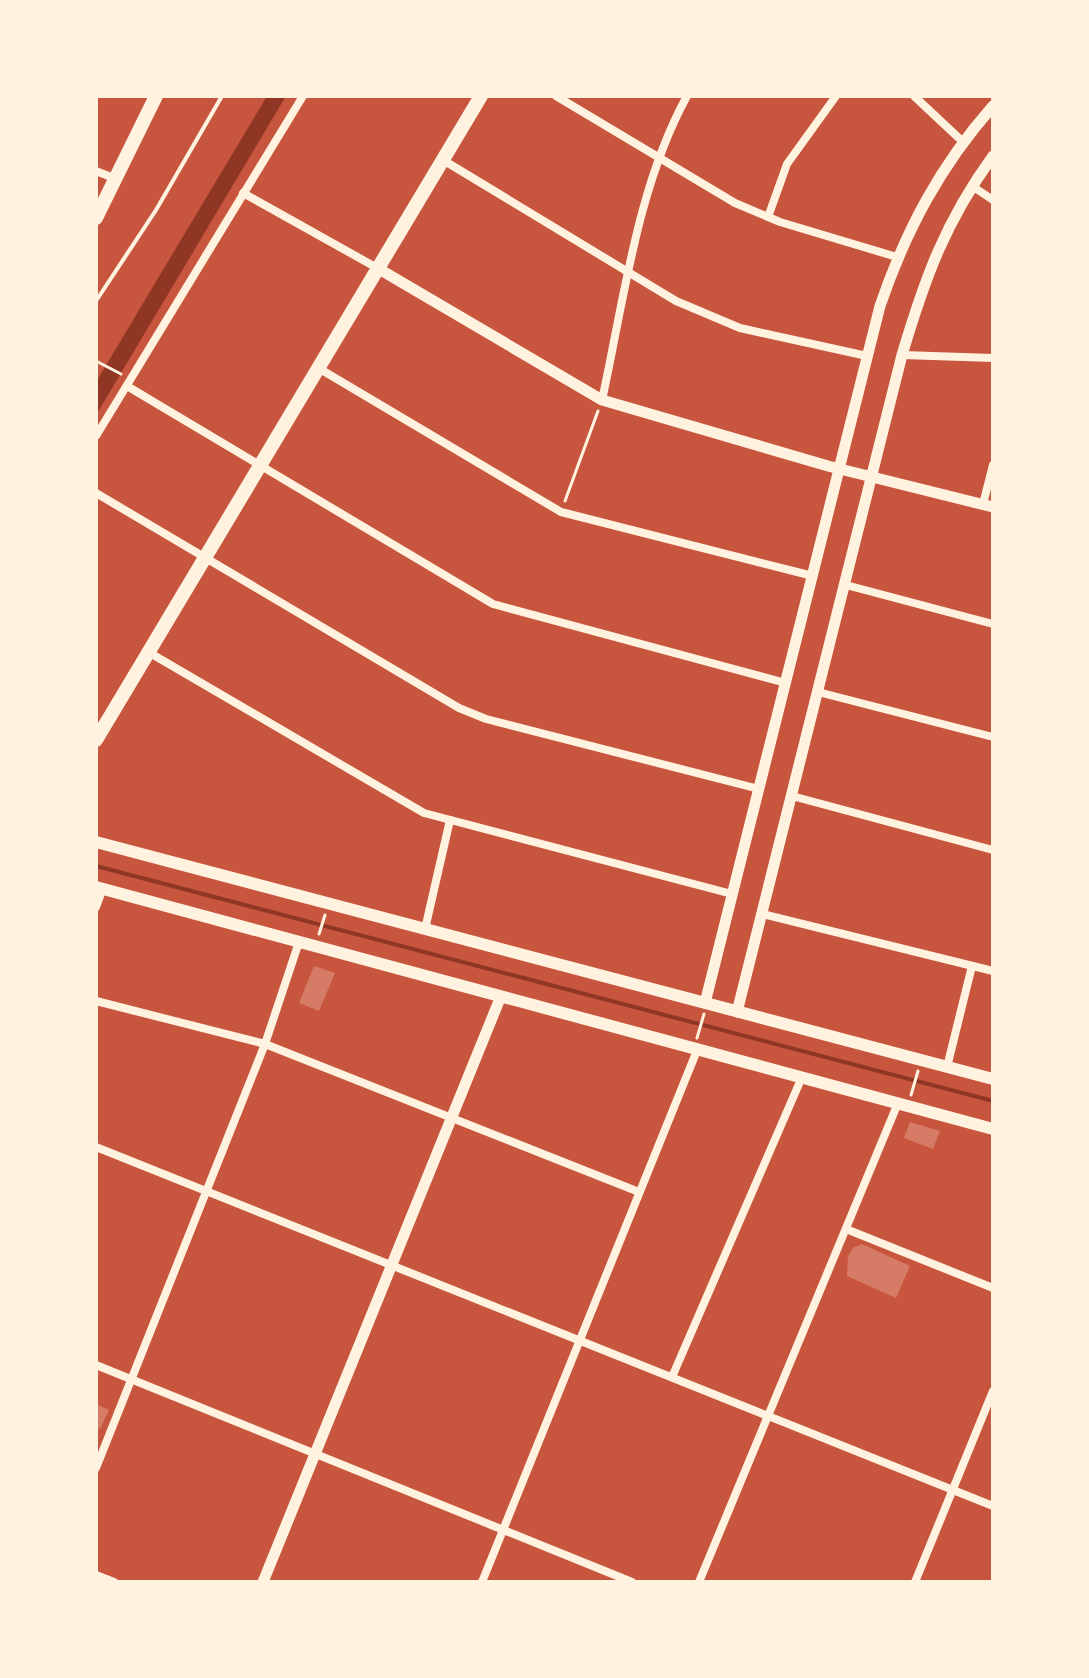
<svg xmlns="http://www.w3.org/2000/svg" width="1089" height="1678" font-family="'Fira Sans Condensed',sans-serif">
<rect width="100%" height="100%" fill="#c8553d"/>
<!-- water -->
<path fill="#8f3625" d="M 267,96 L 286,96 L 96,415 L 96,382 Z"/>
<g fill="none" stroke-linecap="round" stroke-linejoin="round">
<!-- stream -->
<path stroke="#8f3625" stroke-width="4" d="M 96,866 L 993,1101"/>
</g>
<!-- building -->
<g fill="#d67c66">
<path d="M 314,966 L 335,973 L 319,1011 L 299,1003 Z"/>
<path d="M 910,1122 L 940,1131 L 933,1149 L 904,1138 Z"/>
<path d="M 862,1244 L 910,1266 L 896,1298 L 847,1276 L 848,1256 L 853,1248 Z"/>
<path d="M 96,1404 L 109,1410 L 100,1429 L 96,1427 Z"/>
</g>
<g fill="none" stroke-linecap="round" stroke-linejoin="round">
<!-- path -->
<g stroke="#fff3e0" stroke-width="3">
<path d="M 96,361 L 121,374"/>
<path d="M 565,501 L 598,411"/>
<path d="M 319,934 L 325,915"/>
<path d="M 697,1038 L 704,1014"/>
<path d="M 911,1095 L 918,1071"/>
</g>
<!-- service -->
<path stroke="#fff3e0" stroke-width="4" d="M 96,301 L 156,210 L 222,96"/>
<!-- minor -->
<g stroke="#fff3e0" stroke-width="8">
<path d="M 556,96 L 735,203 L 780,222 L 897,257"/>
<path d="M 914,96 L 962,141"/>
<path d="M 443,160 L 676,301 L 740,328 L 867,356"/>
<path d="M 96,171 L 116,179"/>
<path d="M 972,186 L 993,200"/>
<path d="M 243,193 L 379,269"/>
<path d="M 768,217 L 787,164 L 836,96"/>
<path d="M 902,355 L 993,358"/>
<path d="M 320,369 L 561,512 L 813,576"/>
<path d="M 127,386 L 493,604 L 786,683"/>
<path d="M 602,400 C 624,300 637,187 687,96"/>
<path d="M 96,436 L 303,96"/>
<path d="M 96,493 L 459,708 L 486,719 L 759,789"/>
<path d="M 983,504 L 993,465"/>
<path d="M 846,585 L 993,624"/>
<path d="M 150,653 L 424,813 L 732,894"/>
<path d="M 818,692 L 993,737"/>
<path d="M 792,796 L 993,850"/>
<path d="M 96,907 L 103,888"/>
<path d="M 762,914 L 993,971"/>
<path d="M 425,929 L 450,820"/>
<path d="M 96,1001 L 265,1044 L 639,1192"/>
<path d="M 947,1067 L 972,966"/>
<path d="M 96,1147 L 993,1506"/>
<path d="M 846,1229 L 993,1288"/>
<path d="M 96,1365 L 632,1582"/>
<path d="M 672,1377 L 802,1077"/>
<path d="M 96,1468 L 265,1044 L 299,942"/>
<path d="M 96,1575 L 114,1582"/>
<path d="M 482,1582 L 698,1048"/>
<path d="M 699,1582 L 898,1103"/>
<path d="M 915,1582 L 993,1391"/>
</g>
<!-- tertiary -->
<g stroke="#fff3e0" stroke-width="11">
<path d="M 379,269 L 602,400 L 828,466 L 993,507"/>
<path d="M 705,1003 L 880,306 C 906,230 940,166 993,106"/>
<path d="M 737,1012 L 902,355 C 925,278 945,222 993,156"/>
<path d="M 263,1582 L 501,996"/>
</g>
<!-- secondary -->
<g stroke="#fff3e0" stroke-width="12">
<path d="M 96,842 L 993,1079"/>
<path d="M 96,887 L 993,1129"/>
</g>
<!-- primary -->
<g stroke="#fff3e0" stroke-width="14">
<path d="M 96,218 L 156,96"/>
<path d="M 96,740 L 481,96"/>
</g>
</g>
<!-- border -->
<rect width="1089" height="1678" fill="none" stroke="#fff3e0" stroke-width="196"/>
</svg>
